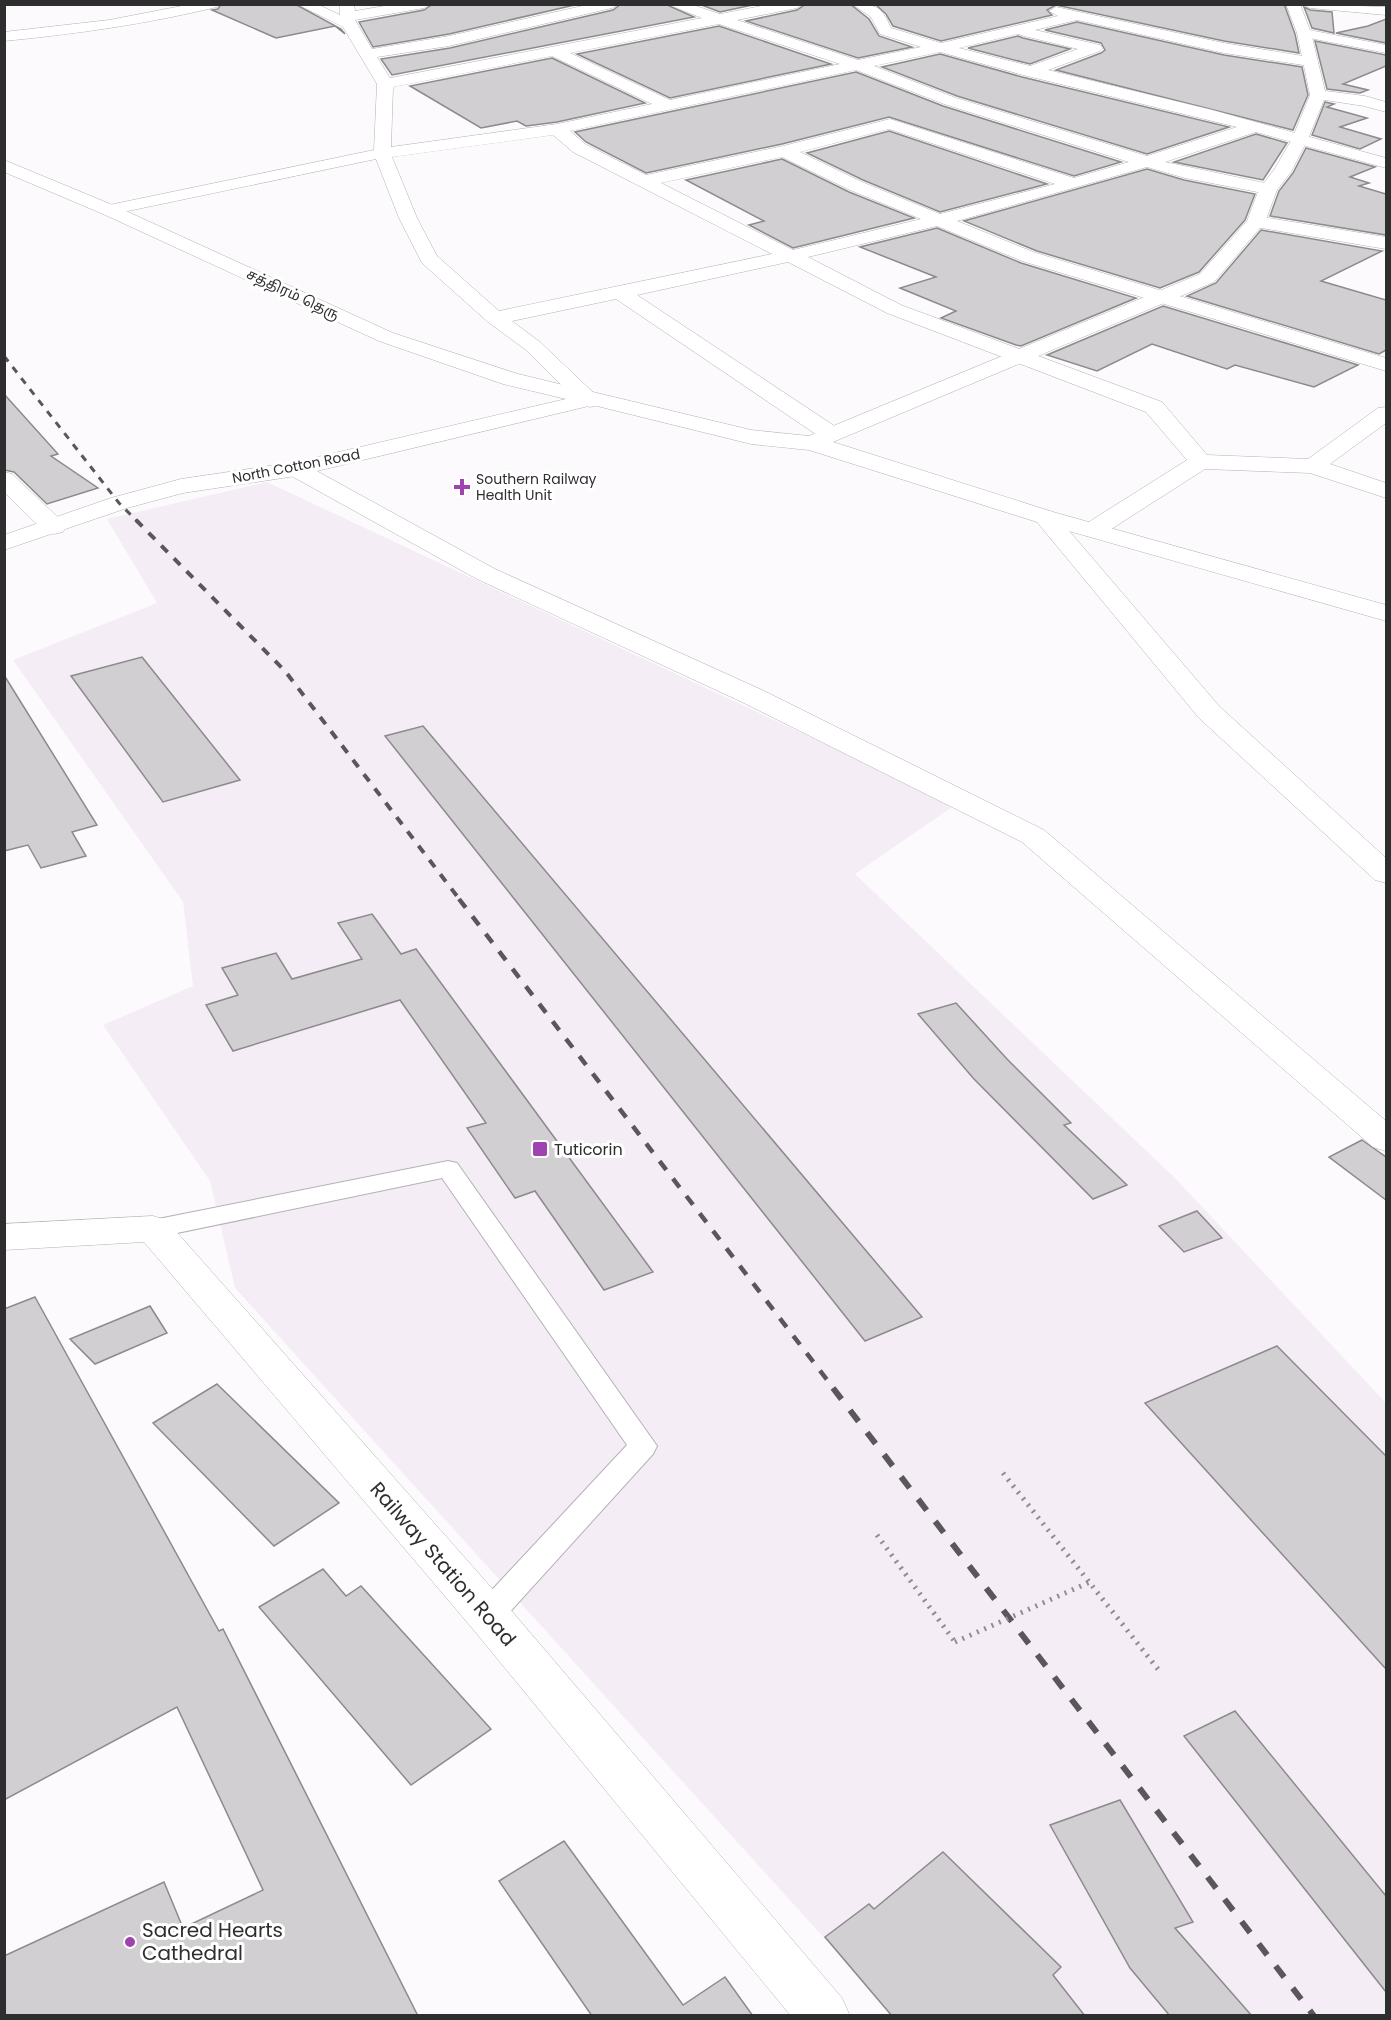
<svg xmlns="http://www.w3.org/2000/svg" width="1391" height="2020" font-family="Poppins,'Noto Sans Tamil',sans-serif">
<rect width="100%" height="100%" fill="#fdfafd"/>
<!-- built -->
<path fill="#f5edf6" d="M 267,482 L 955,805 L 855,874 L 1175,1178 L 1386,1403 L 1386,2015 L 894,2015 L 235,1288 L 210,1181 L 103,1025 L 193,986 L 183,902 L 13,660 L 157,603 L 107,519 Z"/>
<!-- building -->
<g fill="#d1cfd1" stroke="#8d8a8d" stroke-width="1.5">
<path d="M 221,4 L 295,4 L 341,29 L 345,34 L 335,26 L 276,38 L 212,10 L 218,9 Z"/>
<path d="M 433,4 L 579,4 L 449,34 L 373,47 L 359,22 L 424,10 Z"/>
<path d="M 621,4 L 665,4 L 694,17 L 392,75 L 381,59 L 450,48 L 613,10 Z"/>
<path d="M 699,4 L 757,4 L 720,12 Z"/>
<path d="M 806,4 L 850,4 L 869,19 L 879,36 L 912,47 L 858,58 L 746,21 L 797,10 Z"/>
<path d="M 875,4 L 1284,4 L 1295,34 L 1299,53 L 1224,41 L 1056,5 L 1047,10 L 1052,15 L 941,41 L 893,26 L 886,14 Z"/>
<path d="M 1304,7 L 1310,10 L 1332,12 L 1334,33 L 1312,28 Z"/>
<path d="M 1386,19 L 1386,43 L 1336,33 L 1368,26 Z"/>
<path d="M 1077,22 L 1224,55 L 1302,67 L 1308,95 L 1293,130 L 1056,70 L 1101,53 L 1105,50 L 1101,43 L 1045,30 Z"/>
<path d="M 719,26 L 831,64 L 670,98 L 577,54 Z"/>
<path d="M 1018,36 L 1023,38 L 1070,49 L 1030,64 L 968,48 Z"/>
<path d="M 1315,41 L 1386,55 L 1386,66 L 1343,84 L 1368,90 L 1360,93 L 1327,89 Z"/>
<path d="M 940,54 L 1022,77 L 1229,127 L 1147,154 L 957,96 L 882,67 Z"/>
<path d="M 552,58 L 645,103 L 557,122 L 526,126 L 517,121 L 481,128 L 410,86 Z"/>
<path d="M 856,72 L 943,106 L 1121,162 L 1074,176 L 889,117 L 782,144 L 646,173 L 586,142 L 575,132 Z"/>
<path d="M 1325,102 L 1334,104 L 1327,107 L 1367,118 L 1340,127 L 1381,139 L 1360,149 L 1312,135 Z"/>
<path d="M 889,131 L 1047,184 L 940,212 L 863,180 L 807,153 Z"/>
<path d="M 1256,134 L 1287,143 L 1263,180 L 1174,162 Z"/>
<path d="M 1306,148 L 1375,167 L 1350,177 L 1369,183 L 1359,186 L 1386,194 L 1386,235 L 1270,216 L 1279,191 L 1293,173 Z"/>
<path d="M 782,159 L 849,192 L 914,218 L 793,248 L 749,225 L 764,221 L 686,180 Z"/>
<path d="M 1147,169 L 1184,180 L 1255,194 L 1245,220 L 1199,272 L 1160,288 L 1037,251 L 964,221 Z"/>
<path d="M 937,228 L 1021,263 L 1136,298 L 1021,346 L 1016,345 L 941,318 L 956,311 L 900,288 L 936,277 L 860,247 Z"/>
<path d="M 1261,230 L 1382,251 L 1321,281 L 1386,300 L 1386,350 L 1379,354 L 1187,296 L 1216,283 Z"/>
<path d="M 1163,306 L 1358,365 L 1314,387 L 1235,365 L 1227,369 L 1152,344 L 1097,371 L 1047,355 Z"/>
<path d="M 4,394 L 58,454 L 51,456 L 98,488 L 47,504 L 14,472 L 4,470 Z"/>
<path d="M 142,657 L 240,780 L 163,802 L 71,676 Z"/>
<path d="M 4,675 L 97,825 L 72,832 L 86,856 L 41,868 L 28,845 L 4,851 Z"/>
<path d="M 423,726 L 922,1317 L 865,1341 L 385,736 Z"/>
<path d="M 372,914 L 401,954 L 416,949 L 653,1272 L 604,1290 L 535,1191 L 515,1198 L 467,1128 L 486,1123 L 400,1000 L 233,1051 L 206,1005 L 238,995 L 222,968 L 276,953 L 292,979 L 362,959 L 338,923 Z"/>
<path d="M 956,1003 L 1007,1059 L 1071,1123 L 1064,1125 L 1127,1185 L 1093,1199 L 974,1079 L 918,1014 Z"/>
<path d="M 1362,1140 L 1386,1157 L 1386,1200 L 1329,1157 Z"/>
<path d="M 1197,1211 L 1222,1238 L 1184,1252 L 1159,1226 Z"/>
<path d="M 35,1297 L 219,1631 L 223,1629 L 418,2016 L 4,2016 L 4,1956 L 164,1882 L 183,1928 L 263,1890 L 177,1707 L 4,1800 L 4,1309 Z"/>
<path d="M 150,1306 L 167,1333 L 95,1364 L 70,1339 Z"/>
<path d="M 1277,1346 L 1386,1456 L 1386,1669 L 1145,1403 Z"/>
<path d="M 217,1384 L 339,1503 L 274,1546 L 153,1423 Z"/>
<path d="M 323,1569 L 346,1596 L 361,1586 L 491,1729 L 411,1785 L 259,1607 Z"/>
<path d="M 1235,1711 L 1386,1896 L 1386,1992 L 1184,1736 Z"/>
<path d="M 1120,1800 L 1193,1922 L 1175,1928 L 1252,2016 L 1170,2016 L 1130,1968 L 1050,1825 Z"/>
<path d="M 564,1841 L 683,2005 L 725,1977 L 753,2016 L 592,2016 L 499,1881 Z"/>
<path d="M 943,1852 L 1061,1967 L 1053,1975 L 1085,2016 L 892,2016 L 825,1937 L 869,1904 L 874,1909 Z"/>
</g>
<g fill="none" stroke-linecap="round" stroke-linejoin="round">
<defs>
<path id="service" d="M 448,1161 L 457,1163 L 657,1446 L 653,1454 L 499,1624 L 488,1627 L 477,1624 L 473,1615 L 477,1606 L 627,1445 L 442,1178 L 153,1238 L 144,1235 L 140,1229 L 144,1223 L 153,1220 Z"/>
<g id="minor">
<path d="M 192,4 L 219,4 L 217,7 C 147,24 76,34 4,41 L 4,32 L 109,20 Z"/>
<path d="M 297,4 L 317,4 L 340,15 L 340,4 L 354,4 L 355,11 L 396,4 L 431,4 L 424,8 L 355,20 L 372,49 L 449,36 L 591,4 L 619,4 L 612,8 L 449,46 L 377,57 L 390,78 L 702,18 L 667,4 L 690,4 L 720,14 L 772,4 L 804,4 L 797,8 L 737,20 L 858,60 L 921,47 L 880,34 L 871,17 L 852,4 C 876,4 881,6 891,28 L 941,43 L 1058,16 L 1049,11 L 1056,7 L 1224,43 L 1315,58 L 1318,61 L 1310,66 L 1224,53 L 1077,20 L 1035,30 L 1100,45 L 1103,48 L 1100,51 L 1048,70 L 1212,110 L 1386,158 L 1386,168 L 1256,132 L 1165,162 L 1274,185 L 1277,189 L 1274,193 L 1268,194 L 1185,178 L 1147,167 L 957,221 L 1036,253 L 1386,358 L 1386,371 L 1022,261 L 937,226 L 808,257 L 901,305 L 1162,402 L 1207,455 L 1308,459 L 1378,408 L 1386,407 L 1386,423 L 1330,464 L 1386,483 L 1386,498 L 1310,473 L 1205,469 L 1102,535 L 1093,537 L 1084,535 L 1081,530 L 1084,525 L 1187,460 L 1146,412 L 887,313 L 788,262 L 637,295 L 839,429 L 842,434 L 839,439 L 831,441 L 823,439 L 616,299 L 512,321 L 540,342 L 601,400 L 598,405 L 590,407 L 582,405 L 526,350 L 488,322 L 422,263 L 399,218 L 376,159 L 109,215 L 103,214 L 100,210 L 103,206 L 109,205 L 374,150 L 377,84 L 343,27 ZM 719,24 L 840,64 L 670,100 L 570,53 ZM 1018,34 L 1024,36 L 1078,49 L 1030,66 L 959,48 ZM 940,52 L 1023,75 L 1237,127 L 1147,156 L 956,98 L 874,66 ZM 552,56 L 652,104 L 557,124 L 391,147 L 393,87 ZM 856,70 L 944,104 L 1129,162 L 1074,178 L 890,119 L 783,146 L 646,175 L 585,144 L 570,131 ZM 889,129 L 1055,184 L 940,214 L 862,182 L 800,152 ZM 553,135 L 573,152 L 772,254 L 499,311 L 437,256 L 417,218 L 392,157 ZM 782,157 L 850,190 L 921,219 L 793,250 L 661,183 Z"/>
<path d="M 1304,29 L 1386,45 L 1386,53 L 1299,36 L 1297,33 Z"/>
<path d="M 1318,90 L 1365,96 L 1386,102 L 1386,112 L 1364,106 L 1312,98 L 1310,95 Z"/>
<path d="M 1256,216 L 1386,237 L 1386,249 L 1249,226 L 1247,222 L 1249,218 Z"/>
<path d="M 296,462 L 304,464 L 495,569 L 762,690 L 1044,830 L 1386,1121 L 1386,1151 L 1373,1147 L 1022,842 L 742,702 L 477,579 L 288,474 L 284,469 L 288,464 Z"/>
<path d="M 4,472 L 12,474 L 63,522 L 66,527 L 63,532 L 54,534 L 45,532 L 4,492 Z"/>
<path d="M 1045,510 L 1053,512 L 1219,706 L 1386,858 L 1386,883 L 1375,880 L 1199,718 L 1037,522 L 1033,517 L 1037,512 Z"/>
</g>
<g id="tertiary">
<path d="M 1286,4 L 1300,4 L 1311,33 L 1326,95 L 1308,139 L 1291,172 L 1277,190 L 1265,222 L 1214,282 L 833,442 L 1053,512 L 1386,605 L 1386,621 L 1037,522 L 809,450 L 751,444 L 593,405 L 296,476 L 183,493 L 127,508 L 4,550 L 4,535 L 111,498 L 181,479 L 296,462 L 566,399 L 503,384 L 379,341 L 103,214 L 4,172 L 4,160 L 115,206 L 393,333 L 518,374 L 751,430 L 809,436 L 1200,274 L 1247,221 L 1259,189 L 1274,170 L 1292,139 L 1310,95 L 1297,33 Z"/>
<path d="M 1303,4 L 1386,7 L 1386,15 L 1310,8 Z"/>
<path d="M 153,1216 L 166,1220 L 504,1602 L 842,1998 L 850,2016 L 791,2016 L 472,1628 L 144,1242 L 4,1250 L 4,1224 Z"/>
</g>
</defs>
<!-- service casing -->
<use href="#service" stroke="#b3b1b4" stroke-width="2"/>
<!-- minor casing -->
<use href="#minor" stroke="#b3b1b4" stroke-width="1"/>
<!-- tertiary casing -->
<use href="#tertiary" stroke="#b3b1b4" stroke-width="1"/>
<!-- path -->
<g stroke="#8f8d8f" stroke-width="5" stroke-dasharray="2 6" stroke-linecap="butt">
<path d="M 1003,1473 L 1161,1673"/>
<path d="M 877,1535 L 955,1642"/>
</g>
<!-- service -->
<use href="#service" fill="#fff" fill-rule="evenodd"/>
<!-- minor -->
<use href="#minor" fill="#fff" fill-rule="evenodd"/>
<!-- tertiary -->
<use href="#tertiary" fill="#fff" fill-rule="evenodd"/>
<!-- rail-far3 -->
<path stroke="#595759" stroke-width="3" stroke-dasharray="7 7" stroke-linecap="butt" d="M 4,356 L 119,503 L 137,521"/>
<!-- rail-far2 -->
<path stroke="#595759" stroke-width="4" stroke-dasharray="9 9" stroke-linecap="butt" d="M 136,520 L 285,671 L 460,900"/>
<!-- rail-far1 -->
<path stroke="#595759" stroke-width="4.5" stroke-dasharray="11 11" stroke-linecap="butt" d="M 459,899 L 834,1389"/>
<!-- rail -->
<path stroke="#595759" stroke-width="6" stroke-dasharray="14 14" stroke-linecap="butt" d="M 833,1388 L 1314,2016"/>
<!-- path-bridge -->
<path stroke="#8f8d8f" stroke-width="5" stroke-dasharray="2 6" stroke-linecap="butt" d="M 955,1642 L 1090,1582"/>
</g>
<!-- markers -->
<g fill="#9f44af" stroke="#fff" stroke-width="2">
<path d="M459 478h6v6h6v6h-6v6h-6v-6h-6v-6h6z"/>
<rect x="532" y="1141" width="16" height="16" rx="3"/>
<circle cx="130" cy="1942" r="6"/>
</g>
<g text-anchor="middle" stroke-width="6" stroke-linejoin="round" paint-order="stroke">
<!-- far-street labels -->
<g font-size="14" fill="#2f2e2f" stroke="#fff">
<text transform="translate(293 294) rotate(25)" y="5">சத்திரம் தெரு</text>
<text transform="translate(296 466) rotate(-11)" y="5">North Cotton Road</text>
</g>
<!-- far-poi labels -->
<g font-size="14" fill="#2f2e2f" stroke="#fff" text-anchor="start">
<text x="476" y="484">Southern Railway<tspan x="476" dy="16">Health Unit</tspan></text>
</g>
<!-- poi labels -->
<g font-size="16" fill="#2f2e2f" stroke="#fff" text-anchor="start">
<text x="554" y="1155">Tuticorin</text>
</g>
<!-- near-street labels -->
<g font-size="20" fill="#2f2e2f" stroke="#fff">
<text transform="translate(443 1564) rotate(49)" y="7">Railway Station Road</text>
</g>
<!-- near-poi labels -->
<g font-size="20" fill="#2f2e2f" stroke="#fff" text-anchor="start">
<text x="142" y="1937">Sacred Hearts<tspan x="142" dy="23">Cathedral</tspan></text>
</g>
</g>
<!-- border -->
<rect width="1391" height="2020" fill="none" stroke="#2f2e2f" stroke-width="12"/>
</svg>
